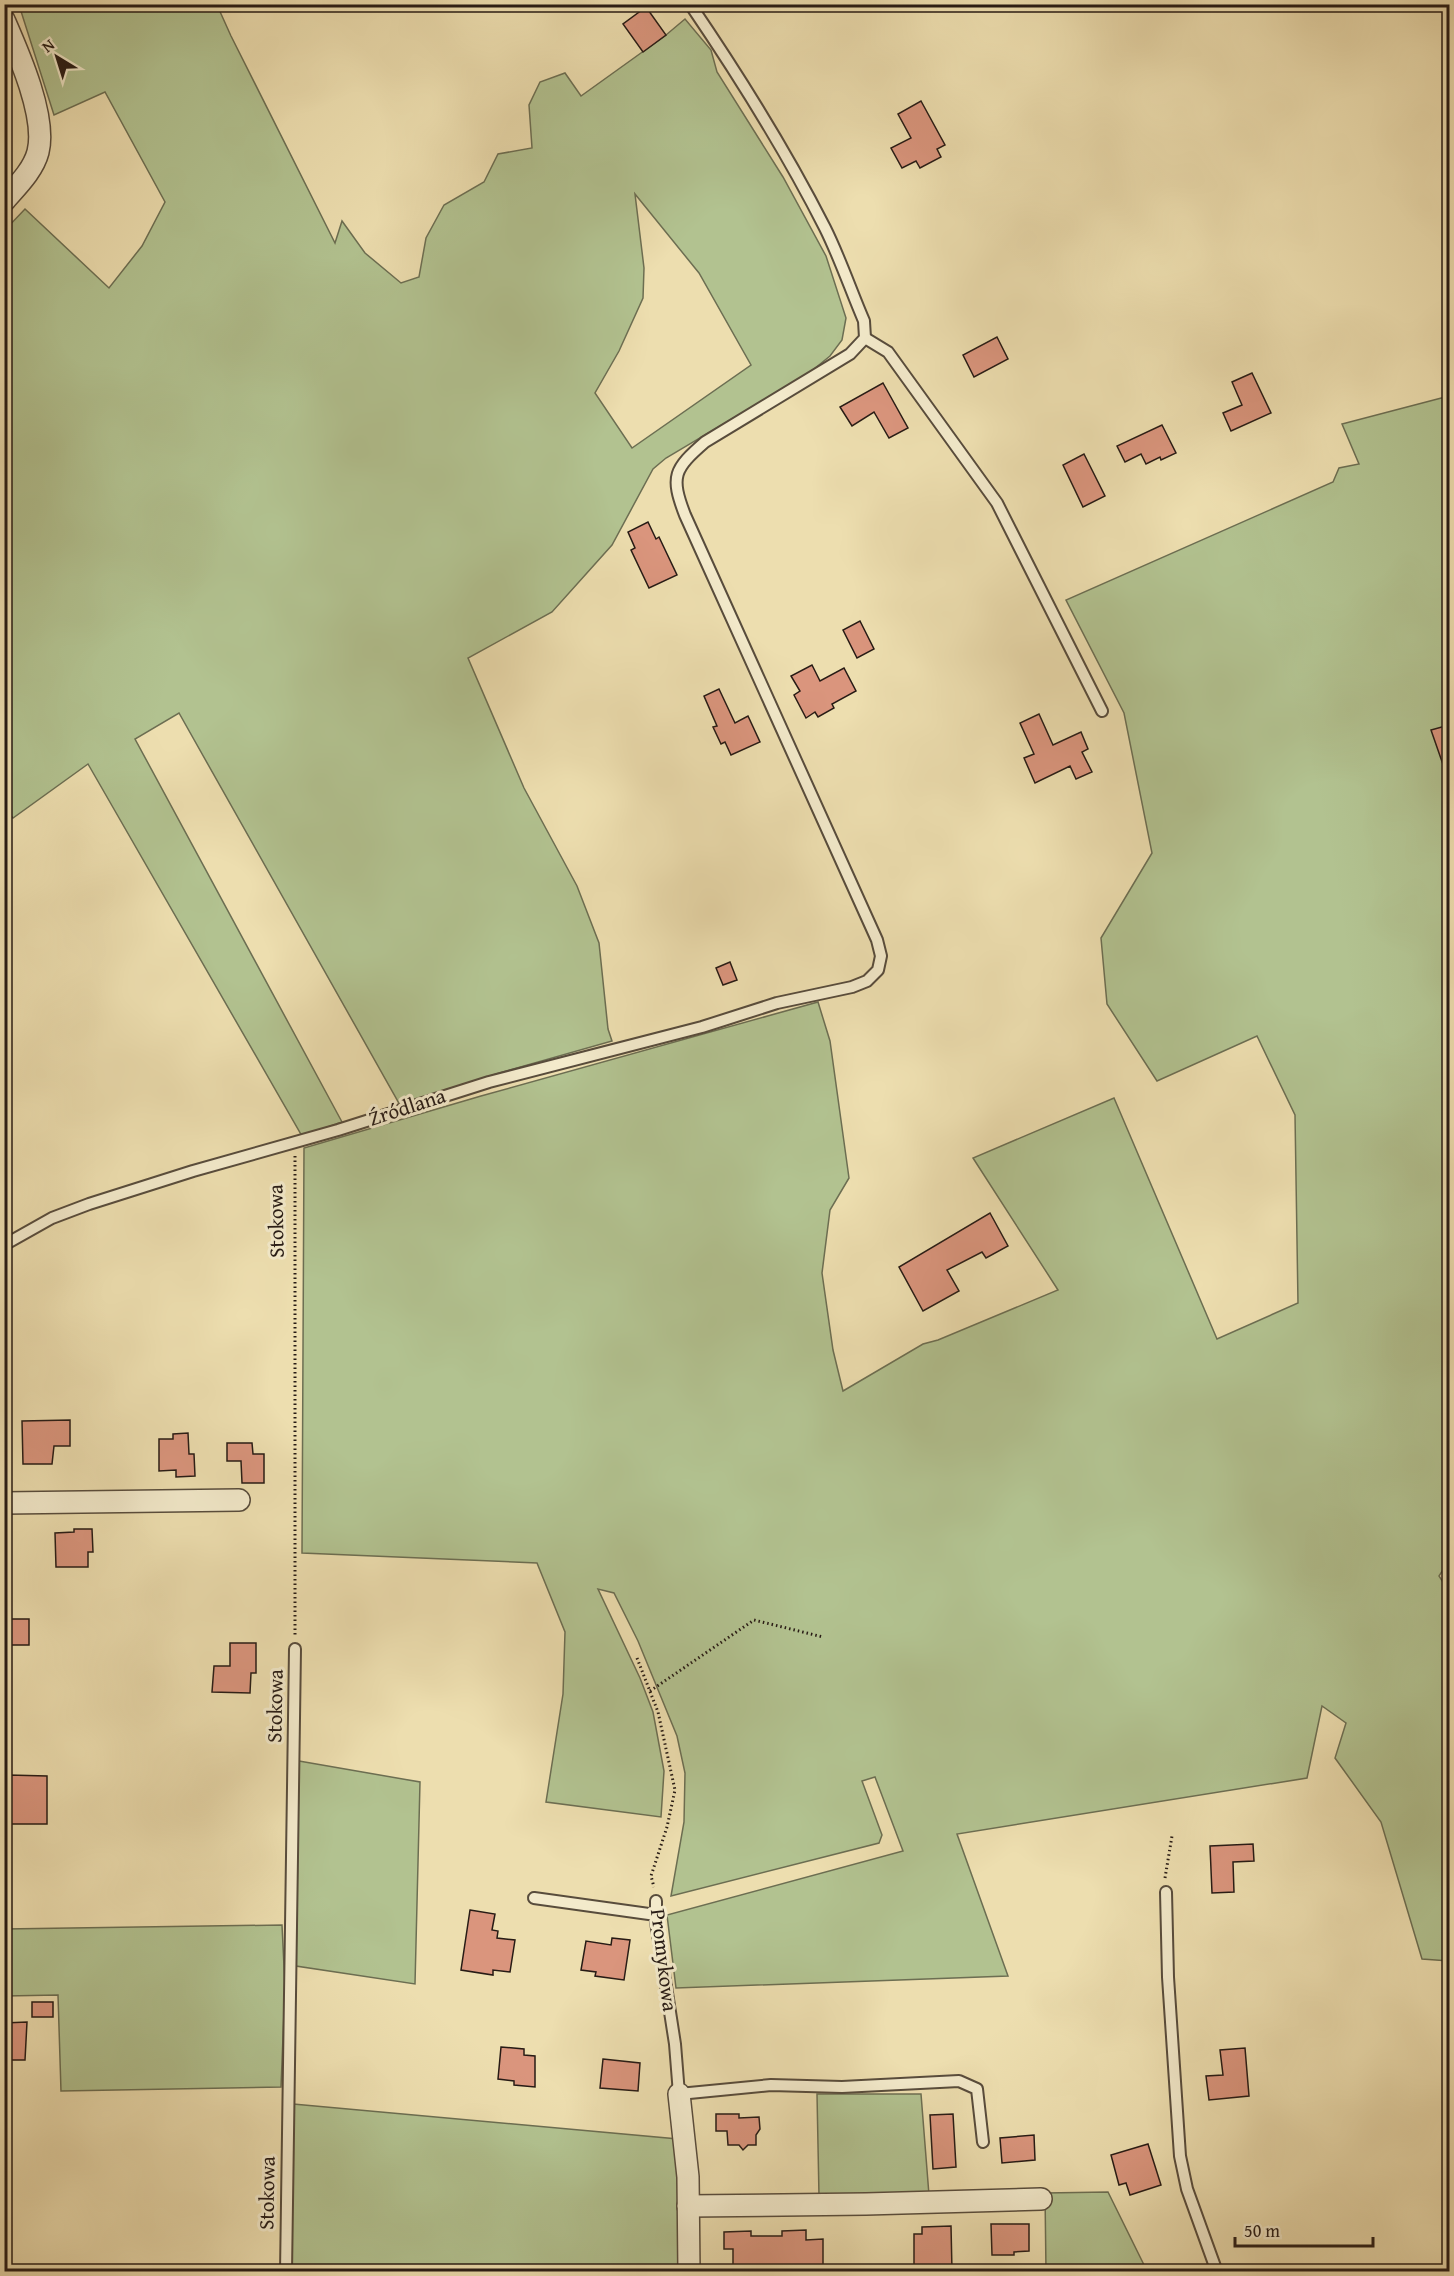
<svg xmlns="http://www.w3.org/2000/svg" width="1454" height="2276" font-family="'Gentium Book Plus',serif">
<rect width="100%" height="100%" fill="#eddeaf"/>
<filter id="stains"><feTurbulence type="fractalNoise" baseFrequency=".00333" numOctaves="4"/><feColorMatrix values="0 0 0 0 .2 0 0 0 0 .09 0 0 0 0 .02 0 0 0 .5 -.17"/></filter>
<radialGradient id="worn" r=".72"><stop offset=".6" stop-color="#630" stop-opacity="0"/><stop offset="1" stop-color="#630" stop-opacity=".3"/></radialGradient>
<!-- green -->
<g fill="#b2c290" stroke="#6c6e52" stroke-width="1.5" fill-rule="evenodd">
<path d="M 19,5 L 217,5 L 231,36 L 335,243 L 342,221 L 365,253 L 401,283 L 419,277 L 426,238 L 444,205 L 484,182 L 498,154 L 532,148 L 529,105 L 540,82 L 565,73 L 581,96 L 666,35 L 685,19 L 711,50 L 717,72 L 783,177 L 826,256 L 846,318 L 842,340 L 830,356 L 809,373 L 666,458 L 653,469 L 612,545 L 552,612 L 468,658 L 524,788 L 577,886 L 599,943 L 608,1029 L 612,1041 L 496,1074 L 400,1105 L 179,713 L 135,739 L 342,1122 L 302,1136 L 88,764 L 13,818 L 5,809 L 5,230 L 25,209 L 109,288 L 142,246 L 165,202 L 105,92 L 54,115 ZM 635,194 L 699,273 L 751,365 L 632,448 L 595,393 L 619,351 L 643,298 L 644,268 Z"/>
<path d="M 1449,396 L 1450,1559 L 1439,1576 L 1450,1593 L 1449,1961 L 1422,1959 L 1381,1822 L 1335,1758 L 1346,1723 L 1322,1706 L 1307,1778 L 957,1834 L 1008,1976 L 676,1988 L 667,1915 L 903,1851 L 875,1777 L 862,1781 L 882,1835 L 879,1843 L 671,1896 L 684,1822 L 685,1773 L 677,1736 L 638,1641 L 614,1593 L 598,1589 L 640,1678 L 653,1712 L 664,1771 L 661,1817 L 546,1802 L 563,1694 L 565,1632 L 537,1563 L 302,1553 L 304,1148 L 481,1096 L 818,1002 L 830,1041 L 849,1178 L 830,1210 L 822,1273 L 833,1350 L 843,1391 L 923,1344 L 938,1340 L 1058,1290 L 973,1158 L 1114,1098 L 1217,1339 L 1298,1303 L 1295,1115 L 1257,1036 L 1157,1081 L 1107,1004 L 1101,938 L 1152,853 L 1124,713 L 1066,600 L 1333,482 L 1339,468 L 1359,464 L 1342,424 Z"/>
<path d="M 299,1761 L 420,1782 L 415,1984 L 296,1966 Z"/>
<path d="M 282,1925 L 285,1987 L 281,2087 L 61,2091 L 58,1995 L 5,1996 L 4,1929 Z"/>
<path d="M 817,2094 L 921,2094 L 929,2195 L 819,2196 Z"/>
<path d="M 293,2104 L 678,2139 L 679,2271 L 291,2272 Z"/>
<path d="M 1108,2192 L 1147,2271 L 1046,2271 L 1045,2193 Z"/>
</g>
<!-- building -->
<g fill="#da957d" stroke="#271b15" stroke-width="1.5">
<path d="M 646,7 L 666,35 L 643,52 L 623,24 Z"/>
<path d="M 921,101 L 945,145 L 937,149 L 941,157 L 920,168 L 916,161 L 902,168 L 891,148 L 911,138 L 898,114 Z"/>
<path d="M 997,337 L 1008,359 L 974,377 L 963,355 Z"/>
<path d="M 1252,373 L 1271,413 L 1231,431 L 1223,413 L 1242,405 L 1232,382 Z"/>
<path d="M 883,383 L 908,428 L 889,438 L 874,412 L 852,426 L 840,407 Z"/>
<path d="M 1162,425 L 1176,453 L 1161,460 L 1160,457 L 1146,464 L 1141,454 L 1125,462 L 1117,446 Z"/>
<path d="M 1084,454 L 1105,496 L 1083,507 L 1063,465 Z"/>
<path d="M 648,522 L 656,539 L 659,537 L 677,575 L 649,588 L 631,550 L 635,548 L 628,532 Z"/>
<path d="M 860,621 L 874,649 L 857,658 L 843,630 Z"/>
<path d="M 812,665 L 820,681 L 844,668 L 856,691 L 832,704 L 834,708 L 818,717 L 815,712 L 806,718 L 794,695 L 800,691 L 791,676 Z"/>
<path d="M 719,689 L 735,723 L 748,716 L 760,742 L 731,755 L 725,742 L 721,744 L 713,727 L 717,726 L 704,696 Z"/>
<path d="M 1039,714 L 1053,745 L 1081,732 L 1088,749 L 1082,752 L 1092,772 L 1076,779 L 1070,766 L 1035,783 L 1024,758 L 1034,754 L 1020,723 Z"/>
<path d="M 1449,725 L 1449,776 L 1447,776 L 1431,730 Z"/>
<path d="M 730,962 L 737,980 L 723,985 L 716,968 Z"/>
<path d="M 990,1213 L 1008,1246 L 986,1258 L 982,1252 L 947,1270 L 959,1291 L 923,1311 L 899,1267 Z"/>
<path d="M 70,1420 L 70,1446 L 54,1446 L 52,1464 L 23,1464 L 22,1421 Z"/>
<path d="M 188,1433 L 189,1454 L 194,1454 L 195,1476 L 176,1477 L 176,1470 L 159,1471 L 159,1439 L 173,1439 L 173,1434 Z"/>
<path d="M 227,1443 L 252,1443 L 253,1454 L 264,1454 L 264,1483 L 242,1483 L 241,1461 L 227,1461 Z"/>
<path d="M 74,1529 L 92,1529 L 93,1552 L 88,1552 L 88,1567 L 56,1567 L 55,1533 L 74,1532 Z"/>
<rect x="4" y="1619" width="25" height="26"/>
<path d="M 230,1643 L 256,1643 L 256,1673 L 251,1673 L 250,1693 L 212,1692 L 214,1666 L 230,1666 Z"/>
<path d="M 8,1775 L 47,1776 L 47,1824 L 7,1824 Z"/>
<path d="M 1253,1844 L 1254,1861 L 1233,1862 L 1234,1892 L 1212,1893 L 1210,1846 Z"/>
<path d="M 470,1910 L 495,1914 L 492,1930 L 498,1931 L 497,1938 L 515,1940 L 510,1972 L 493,1970 L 493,1975 L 461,1970 Z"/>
<path d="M 612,1938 L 630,1940 L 624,1980 L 595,1976 L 596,1972 L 581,1970 L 586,1941 L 611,1945 Z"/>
<rect x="32" y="2002" width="21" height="15"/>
<path d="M 27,2022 L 25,2060 L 4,2060 L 4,2023 Z"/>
<path d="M 501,2047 L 524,2049 L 524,2055 L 535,2056 L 535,2087 L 514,2085 L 514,2081 L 498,2079 Z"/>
<path d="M 1245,2048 L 1249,2096 L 1209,2100 L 1206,2076 L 1223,2075 L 1220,2050 Z"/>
<path d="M 603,2059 L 640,2063 L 638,2091 L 600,2088 Z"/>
<path d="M 716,2114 L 739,2114 L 739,2118 L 759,2117 L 760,2129 L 756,2135 L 756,2145 L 748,2145 L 743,2150 L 739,2145 L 728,2145 L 727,2131 L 716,2131 Z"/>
<path d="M 953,2114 L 956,2167 L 933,2169 L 930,2115 Z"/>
<path d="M 1034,2135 L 1035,2160 L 1002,2163 L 1000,2138 Z"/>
<path d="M 1148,2144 L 1161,2185 L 1130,2195 L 1126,2183 L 1119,2185 L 1111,2155 Z"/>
<path d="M 991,2224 L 1029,2224 L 1029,2251 L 1014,2252 L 1014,2255 L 992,2255 Z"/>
<path d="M 951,2226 L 952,2271 L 914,2271 L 914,2234 L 922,2234 L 922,2227 Z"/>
<path d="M 806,2230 L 806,2240 L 823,2239 L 823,2267 L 804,2267 L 804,2271 L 733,2271 L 733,2249 L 724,2249 L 724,2232 L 751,2231 L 751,2236 L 782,2236 L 782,2231 Z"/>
</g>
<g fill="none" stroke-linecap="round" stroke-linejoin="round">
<defs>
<g id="service">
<path d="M 865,338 L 888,352 L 997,503 L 1102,711"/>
<path d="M 4,1245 L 52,1218 L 89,1204 L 193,1171 L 338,1130 L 489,1082 L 702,1027 L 777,1003 L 852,987 L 867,981 L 878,970 L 881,956 L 877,940 L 685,515 C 670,476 674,469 705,442 L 850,354 L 865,338 L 864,321 C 851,291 840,258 825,228 C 786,151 739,76 690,4"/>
<path d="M 1166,1892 L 1168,1977 L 1180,2156 L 1187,2189 L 1217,2272"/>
<path d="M 534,1898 L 656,1915"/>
<path d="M 656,1901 L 656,1922 L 675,2044 L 679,2094 L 771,2085 L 842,2087 L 959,2081 L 977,2089 L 983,2142"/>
<path d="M 286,2272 L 295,1649"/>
</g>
<g id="minor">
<path d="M 4,20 C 18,52 47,117 38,152 C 33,171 16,187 4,201"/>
<path d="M 4,1503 L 239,1500"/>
<path d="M 679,2094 L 688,2177 L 689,2272"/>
<path d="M 688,2206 L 866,2204 L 1041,2199"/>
</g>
</defs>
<!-- service casing -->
<use href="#service" stroke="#584c3c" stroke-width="14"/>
<!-- minor casing -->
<use href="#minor" stroke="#584c3c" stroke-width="24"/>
<!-- path -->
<g stroke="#271b15" stroke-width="3" stroke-dasharray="1.5 3" stroke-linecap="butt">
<path d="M 295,1156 L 295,1635"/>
<path d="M 637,1658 L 658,1712 L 675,1790 L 667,1827 L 651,1876 L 654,1887"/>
<path d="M 650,1691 L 754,1620 L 823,1637"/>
<path d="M 1165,1878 L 1172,1836"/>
</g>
<!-- service -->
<use href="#service" stroke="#f3eacb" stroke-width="10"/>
<!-- minor -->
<use href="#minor" stroke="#f3eacb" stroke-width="21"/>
</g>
<g text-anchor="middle" stroke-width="6" stroke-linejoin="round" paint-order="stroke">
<!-- street labels -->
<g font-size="21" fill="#271b15" stroke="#f3eacb">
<text transform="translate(407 1107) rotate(-18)" y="7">Źródlana</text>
<text transform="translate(276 1221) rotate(-91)" y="7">Stokowa</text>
<text transform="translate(275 1706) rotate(-89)" y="7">Stokowa</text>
<text transform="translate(664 1960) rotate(83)" y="7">Promykowa</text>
<text transform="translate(267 2193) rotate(-89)" y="7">Stokowa</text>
</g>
</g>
<!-- margin -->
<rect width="1454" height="2276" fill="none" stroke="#eddeaf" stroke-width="24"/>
<rect x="6" y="6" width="1442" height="2264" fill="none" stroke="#271b15" stroke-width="3"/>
<rect x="12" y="12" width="1430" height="2252" fill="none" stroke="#271b15" stroke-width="1.5"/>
<!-- north arrow -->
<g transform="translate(57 57) rotate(322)" stroke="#f3eacb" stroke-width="4.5" paint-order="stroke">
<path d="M0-4.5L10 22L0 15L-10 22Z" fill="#271b15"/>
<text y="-9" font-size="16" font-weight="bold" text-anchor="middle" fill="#271b15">N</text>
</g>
<!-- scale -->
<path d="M1235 2237v9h138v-9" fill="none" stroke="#271b15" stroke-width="3"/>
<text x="1244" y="2237" font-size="18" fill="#271b15" stroke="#f3eacb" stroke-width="4.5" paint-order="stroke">50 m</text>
<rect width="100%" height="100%" filter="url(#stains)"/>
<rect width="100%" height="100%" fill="url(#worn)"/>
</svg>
